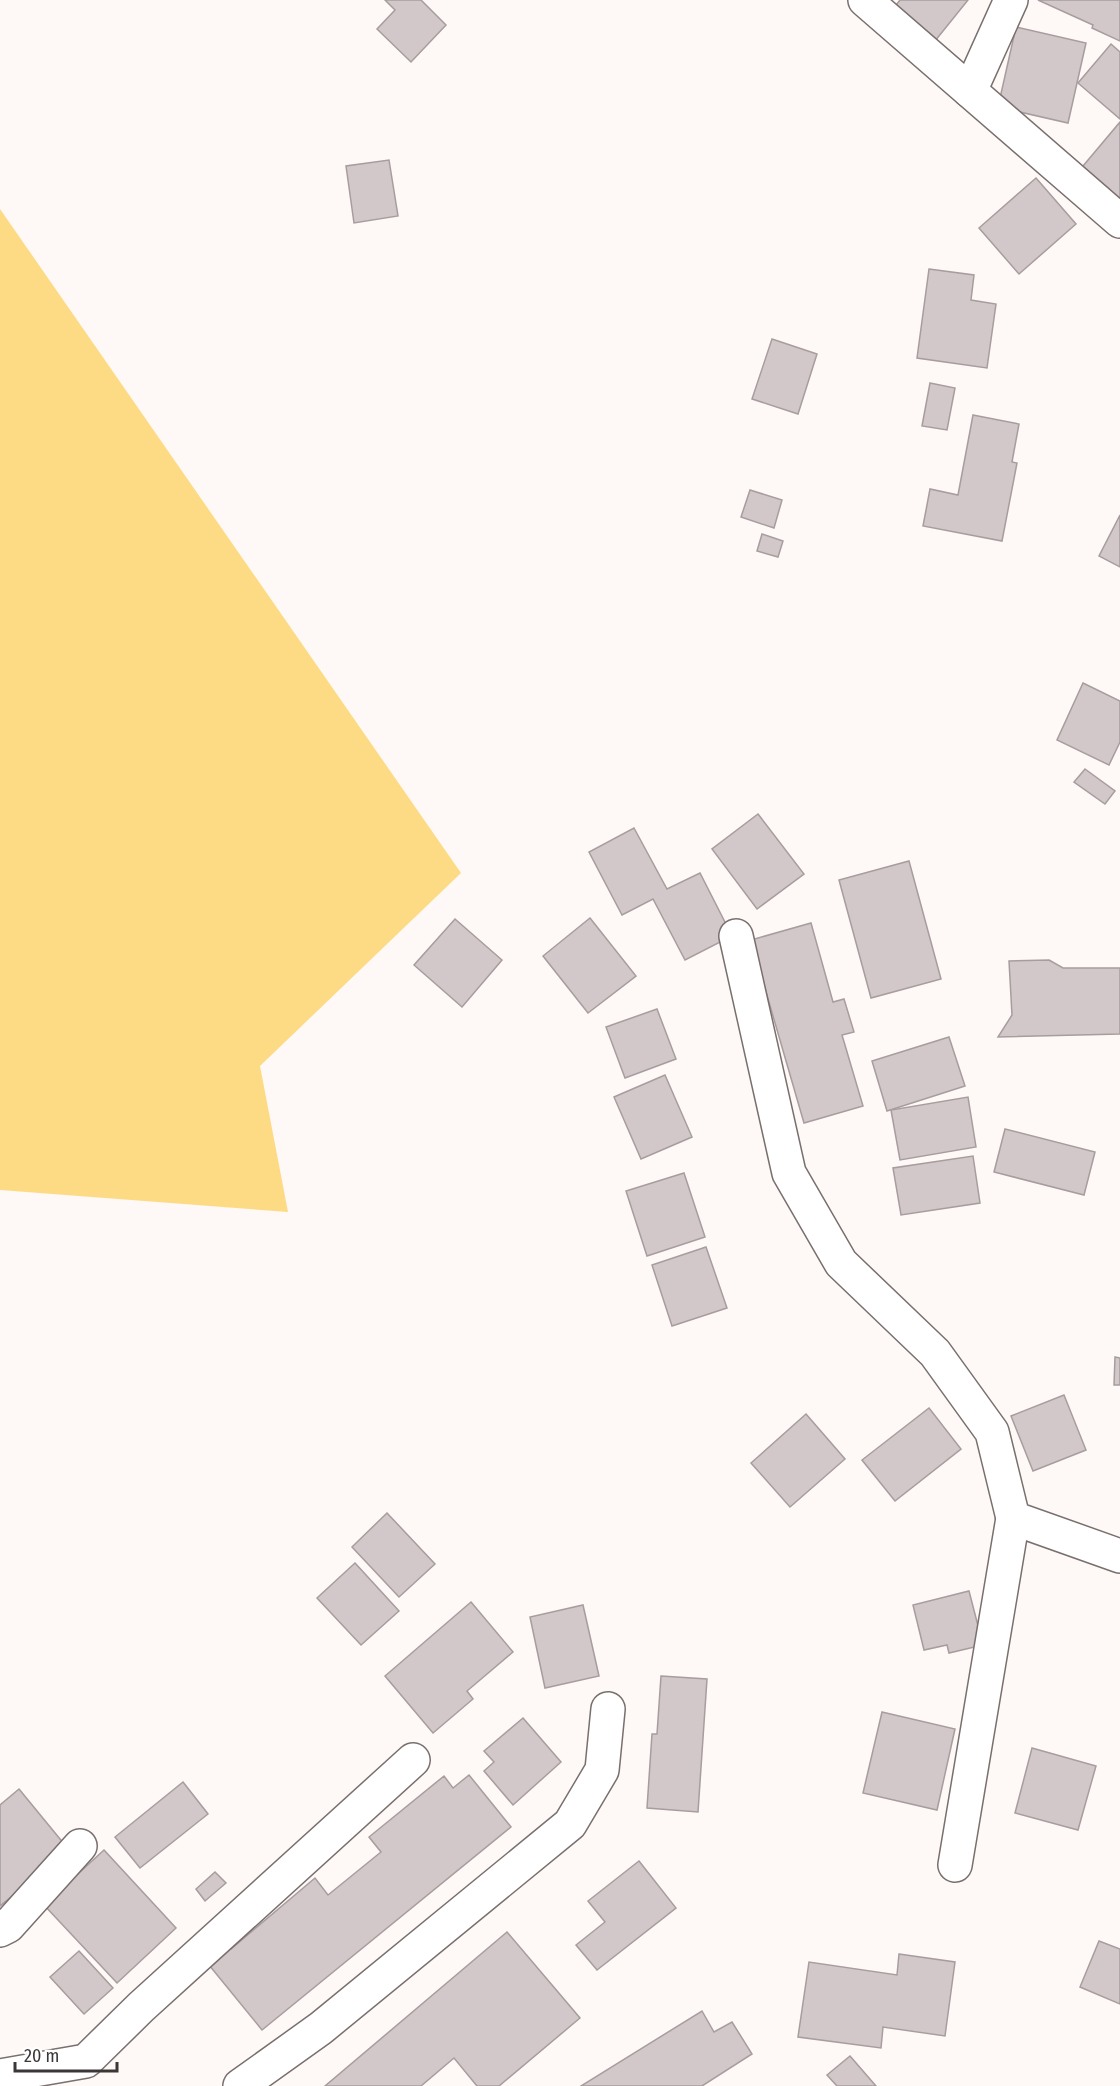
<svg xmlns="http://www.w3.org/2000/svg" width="1120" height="2086" font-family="'Fira Sans Condensed',sans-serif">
<rect width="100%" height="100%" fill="#fef8f6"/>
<!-- green -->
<path fill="#fddb84" d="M 0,209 L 461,873 L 260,1066 L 288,1212 L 0,1190 Z"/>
<!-- building -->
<g fill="#d2c8ca" stroke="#a79d9f" stroke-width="1.5">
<path d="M 385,0 L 421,0 L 446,25 L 411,62 L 377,29 L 395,10 Z"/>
<path d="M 900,0 L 968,0 L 935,41 L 892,10 Z"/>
<path d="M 1038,0 L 1120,0 L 1120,41 L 1092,28 L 1093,25 Z"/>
<path d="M 1016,27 L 1086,43 L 1068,123 L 998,107 Z"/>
<path d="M 1111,44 L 1120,52 L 1120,119 L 1078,83 Z"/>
<path d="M 1120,122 L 1120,208 L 1078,172 Z"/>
<path d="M 389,160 L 398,216 L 354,223 L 346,166 Z"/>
<path d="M 1036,178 L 1076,224 L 1019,274 L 979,228 Z"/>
<path d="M 929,269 L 974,275 L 971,300 L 996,304 L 987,368 L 917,358 Z"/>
<path d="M 772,339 L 817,354 L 798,414 L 752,399 Z"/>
<path d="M 930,383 L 955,388 L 947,430 L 922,426 Z"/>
<path d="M 973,415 L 1019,424 L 1012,462 L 1017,463 L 1002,541 L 923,526 L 930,489 L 958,495 Z"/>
<path d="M 750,490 L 782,500 L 774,528 L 741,517 Z"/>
<path d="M 1120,515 L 1120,567 L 1099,556 Z"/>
<path d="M 762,534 L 783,541 L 778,557 L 757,551 Z"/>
<path d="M 1083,683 L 1120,701 L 1120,742 L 1109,765 L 1057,740 Z"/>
<path d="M 1085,769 L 1115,791 L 1105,804 L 1074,782 Z"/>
<path d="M 758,814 L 804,874 L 757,909 L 712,849 Z"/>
<path d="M 634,828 L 667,889 L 700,873 L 732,936 L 685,960 L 653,899 L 622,915 L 589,852 Z"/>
<path d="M 909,861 L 941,979 L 871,998 L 839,880 Z"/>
<path d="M 590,918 L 636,976 L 588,1013 L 543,956 Z"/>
<path d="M 455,919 L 502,960 L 462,1007 L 414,965 Z"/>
<path d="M 811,923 L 833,1002 L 844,999 L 854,1032 L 842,1035 L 863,1106 L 804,1123 L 751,940 Z"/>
<path d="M 1049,960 L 1063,968 L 1120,968 L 1120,1034 L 998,1037 L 1012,1015 L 1009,961 Z"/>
<path d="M 657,1009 L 676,1059 L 625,1078 L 606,1027 Z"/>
<path d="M 949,1037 L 965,1086 L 887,1111 L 872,1061 Z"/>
<path d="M 665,1075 L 692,1137 L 641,1159 L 614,1097 Z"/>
<path d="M 968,1097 L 976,1147 L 900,1160 L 891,1110 Z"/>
<path d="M 1005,1129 L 1095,1152 L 1084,1195 L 994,1172 Z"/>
<path d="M 973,1156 L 980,1203 L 901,1215 L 893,1168 Z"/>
<path d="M 684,1173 L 705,1237 L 647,1256 L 626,1191 Z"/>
<path d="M 706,1247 L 727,1308 L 672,1326 L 652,1265 Z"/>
<path d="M 1115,1357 L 1120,1358 L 1120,1385 L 1114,1385 Z"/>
<path d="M 1064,1395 L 1086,1450 L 1033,1471 L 1011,1416 Z"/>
<path d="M 929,1408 L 961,1449 L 895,1501 L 862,1460 Z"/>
<path d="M 806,1414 L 845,1459 L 790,1507 L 751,1463 Z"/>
<path d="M 387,1513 L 435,1564 L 399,1597 L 352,1547 Z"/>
<path d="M 355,1563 L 399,1611 L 361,1645 L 317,1598 Z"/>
<path d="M 969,1591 L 983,1645 L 949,1653 L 947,1645 L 924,1650 L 913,1605 Z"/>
<path d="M 471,1602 L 513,1652 L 467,1691 L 473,1699 L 433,1733 L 385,1676 Z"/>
<path d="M 583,1605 L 599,1676 L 545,1688 L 530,1617 Z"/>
<path d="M 661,1676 L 707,1679 L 698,1812 L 647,1808 L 652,1734 L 657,1734 Z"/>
<path d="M 882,1712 L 955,1729 L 937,1810 L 863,1793 Z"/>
<path d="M 523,1718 L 561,1762 L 513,1805 L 484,1771 L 494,1762 L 484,1751 Z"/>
<path d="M 1032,1748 L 1096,1766 L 1078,1830 L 1015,1813 Z"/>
<path d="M 469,1775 L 511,1827 L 262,2030 L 205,1960 L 225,1943 L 231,1949 L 315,1878 L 328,1895 L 381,1852 L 369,1837 L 444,1776 L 453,1788 Z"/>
<path d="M 183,1782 L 208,1814 L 140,1868 L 115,1837 Z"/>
<path d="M 19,1789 L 69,1850 L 0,1906 L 0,1805 Z"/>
<path d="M 104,1850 L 176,1928 L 117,1983 L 44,1905 Z"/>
<path d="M 639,1861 L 676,1908 L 597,1970 L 576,1945 L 605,1922 L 588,1901 Z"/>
<path d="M 215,1872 L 226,1883 L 205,1901 L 196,1889 Z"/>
<path d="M 507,1932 L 580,2018 L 499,2086 L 477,2086 L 454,2058 L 421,2086 L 325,2086 Z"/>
<path d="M 1099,1941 L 1120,1949 L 1120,2004 L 1080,1987 Z"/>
<path d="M 79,1951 L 113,1988 L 84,2014 L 50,1977 Z"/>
<path d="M 899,1954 L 955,1962 L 945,2036 L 883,2027 L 881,2048 L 798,2037 L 809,1962 L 897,1975 Z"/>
<path d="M 702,2011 L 714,2032 L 732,2022 L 752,2054 L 702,2086 L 581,2086 Z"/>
<path d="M 850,2056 L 876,2086 L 837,2086 L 827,2075 Z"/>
</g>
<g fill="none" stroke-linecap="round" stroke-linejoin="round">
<defs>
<g id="minor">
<path d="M 865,0 L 1120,221"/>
<path d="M 970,91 L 1011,0"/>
<path d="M 736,936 L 789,1173 L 841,1263 L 935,1353 L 992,1432 L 1013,1518 L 1120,1556"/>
<path d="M 955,1865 L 1013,1518"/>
<path d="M 0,1930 L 8,1926 L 80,1846"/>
<path d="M 0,2076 L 86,2061 L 141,2007 L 413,1760"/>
<path d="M 240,2086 L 321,2028 L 570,1824 L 602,1770 L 608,1709"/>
</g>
</defs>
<!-- minor casing -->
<use href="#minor" stroke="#79706e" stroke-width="36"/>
<!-- minor -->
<use href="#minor" stroke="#fff" stroke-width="33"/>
</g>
<!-- scale -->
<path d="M15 2062v9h102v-9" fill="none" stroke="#3b3737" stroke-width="3"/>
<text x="24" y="2062" font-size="18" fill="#3b3737" stroke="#ffffff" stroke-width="4.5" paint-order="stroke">20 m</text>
</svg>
